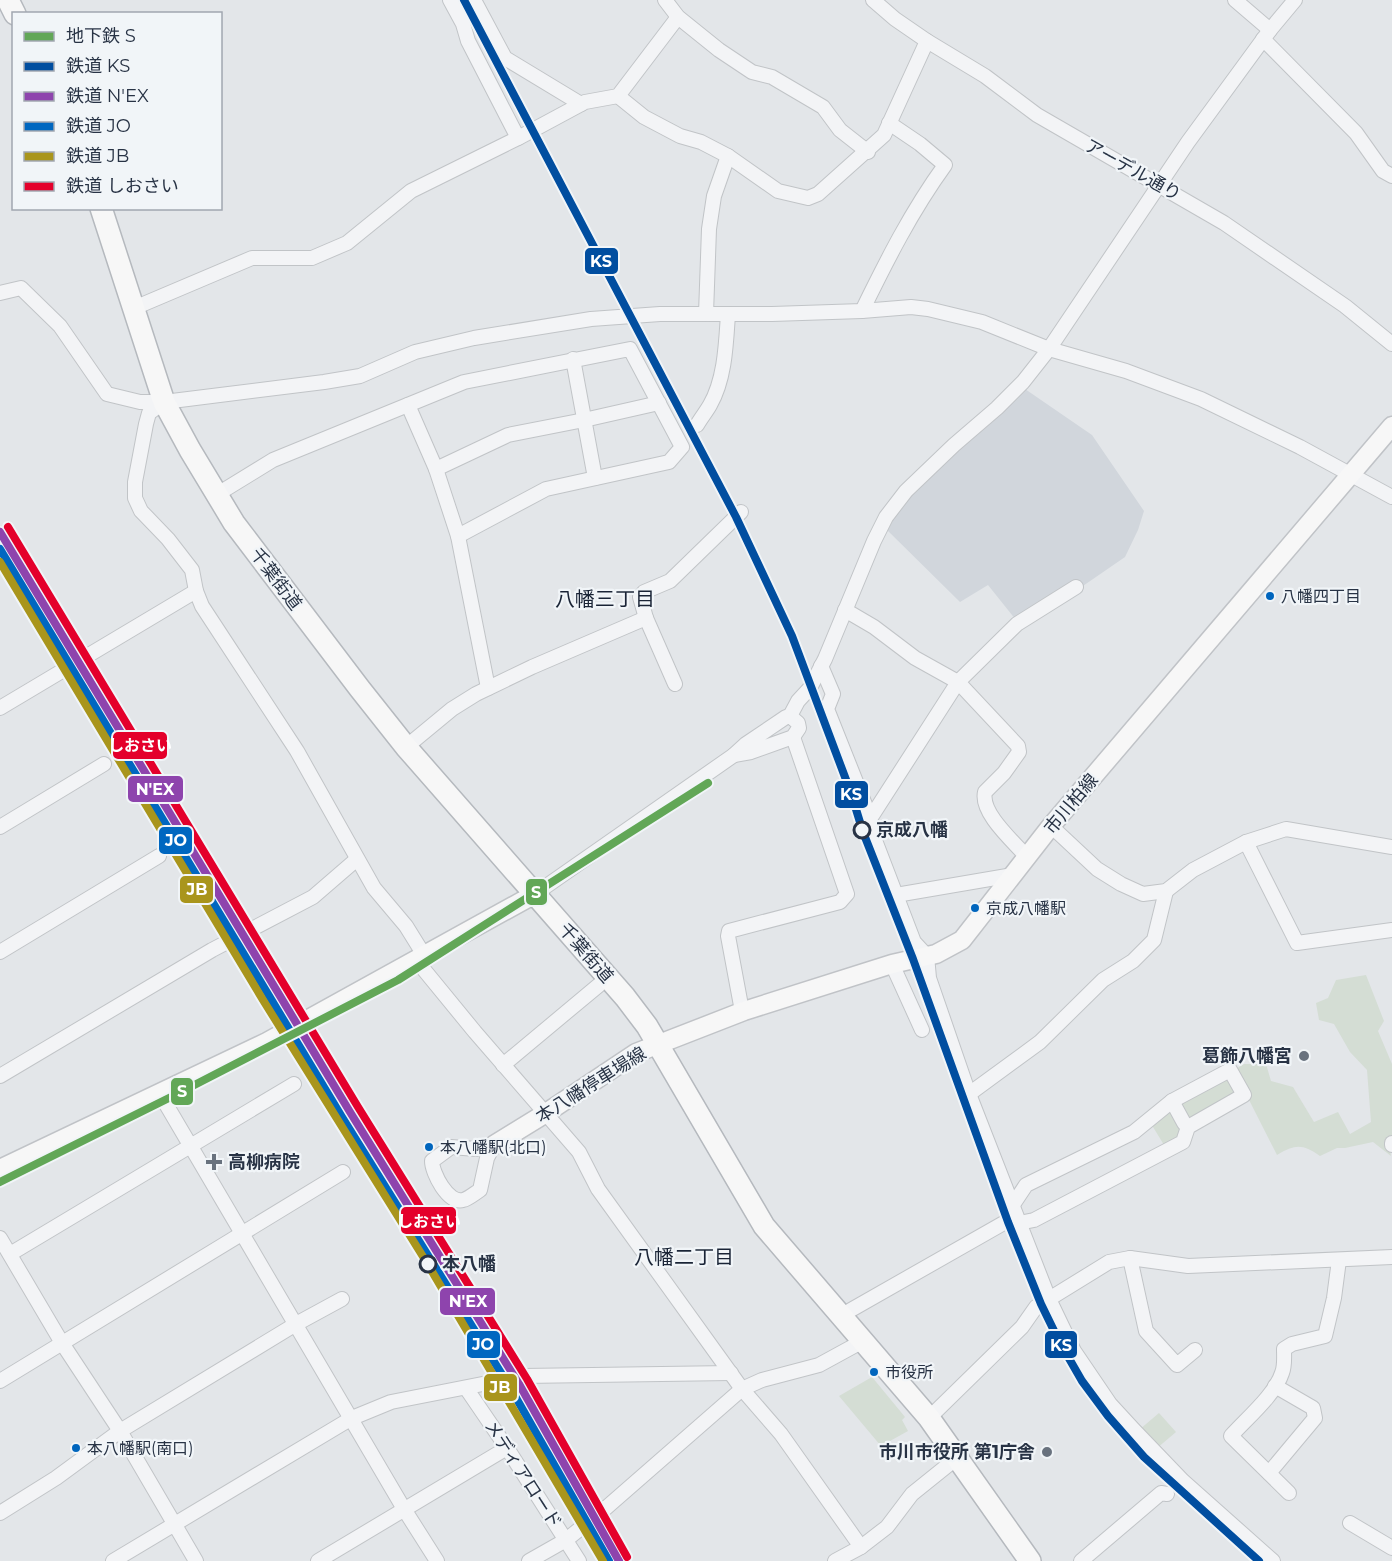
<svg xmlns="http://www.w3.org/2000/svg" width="1392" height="1561" font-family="Montserrat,'Noto Sans JP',sans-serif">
<rect width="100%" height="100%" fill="#e3e6e9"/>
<!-- built -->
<path fill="#d1d6dc" d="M 1025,389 L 1092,435 L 1144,511 L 1138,530 L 1125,557 L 1080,588 L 1016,620 L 988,585 L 960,602 L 886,529 L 915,489 Z"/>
<!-- green -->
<g fill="#d4ddd4">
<path d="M 1366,975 L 1384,1021 L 1378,1031 L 1392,1064 L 1392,1138 L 1388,1139 L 1391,1156 L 1373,1142 L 1345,1148 L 1337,1148 L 1320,1156 C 1302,1144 1296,1144 1277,1155 L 1245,1092 L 1188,1136 L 1164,1145 L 1150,1122 L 1244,1064 L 1266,1064 L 1271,1081 L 1293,1087 L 1314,1122 L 1338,1112 L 1350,1134 L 1371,1122 L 1367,1070 L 1350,1052 L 1334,1024 L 1319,1020 L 1316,1003 L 1328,998 L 1336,980 Z"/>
<path d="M 872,1377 L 905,1417 L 902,1420 L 908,1431 L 881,1446 L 839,1396 Z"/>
<path d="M 1159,1413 L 1176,1432 L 1156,1449 L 1139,1430 Z"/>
</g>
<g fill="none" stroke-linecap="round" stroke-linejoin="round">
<defs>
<g id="minor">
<path d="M 450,0 L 463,24 L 468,41 L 518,138"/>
<path d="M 474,0 L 505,58 L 581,104"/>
<path d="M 665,0 L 678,17 L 719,50 L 752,72 L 772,77 L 823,107 L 840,130 L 868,152"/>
<path d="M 873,0 L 895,19 L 927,41 L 985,76 L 1037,115 L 1224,223 L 1345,306 L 1392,344"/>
<path d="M 1235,0 L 1270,30"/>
<path d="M 1263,39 L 1356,133 L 1383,171 L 1392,176"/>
<path d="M 618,96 L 644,117 L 680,136 L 701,142 L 728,156 L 778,191 L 808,198 L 818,194 L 884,135 L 927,41"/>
<path d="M 0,293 L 21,288 L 60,326 L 107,394 L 140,402 L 164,402 L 324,382 L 360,376 L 415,352 L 474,338 L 591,319 L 660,314 L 772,314 L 862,311 L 911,307 L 928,309 L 982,322 L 1049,349 L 1126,371 L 1201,399 L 1300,447 L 1392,497"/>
<path d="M 134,308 L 252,258 L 312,258 L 347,243 L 411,191 L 520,137 L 585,102 L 618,96 L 678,17"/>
<path d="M 862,311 C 887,260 911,212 945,165 L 920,144 L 889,123"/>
<path d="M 706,314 L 709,229 L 714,196 L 728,156"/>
<path d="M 573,359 L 595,478"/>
<path d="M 164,402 L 149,413 L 146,424 L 135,482 L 135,498 L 141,511 L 168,539 L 192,570 L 196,591 L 202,606 L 297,751 L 374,888 L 406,926 L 424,955"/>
<path d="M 408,405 L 436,469 L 458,536 L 488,688"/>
<path d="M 697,425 C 701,418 706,412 710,405 C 725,379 726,344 728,314"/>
<path d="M 436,469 L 508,435 L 584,420 L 659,403"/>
<path d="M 216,495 L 273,460 L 464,382 L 630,349 L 682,447 L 669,462 L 546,489 L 458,536"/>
<path d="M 1076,587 L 1017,624 L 958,682 L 868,822 L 914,942 L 927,956 L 929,978 L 969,1094 L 1049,1299 L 1074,1351 L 1110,1404 L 1133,1429 L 1183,1481 L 1273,1561"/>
<path d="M 845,610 L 874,627 L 915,658 L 958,682 L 1018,746 L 1019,752 L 1004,773 L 985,792 C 980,813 1014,842 1027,857"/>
<path d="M 821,666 L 833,694 L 827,709 L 870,817"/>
<path d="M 675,684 L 646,618 L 640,597 L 644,592 L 670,581 L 741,512"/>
<path d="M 0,708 L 196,591"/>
<path d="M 790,716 L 798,701 L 810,688 L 825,659 L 874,541 L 886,517 L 906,491 L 954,445 L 997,408 L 1023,382 L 1049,349 L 1188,142 L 1270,30 L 1295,0"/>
<path d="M 790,716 L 798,723 L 799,728 L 793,737 L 751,752 L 734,755 L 746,744 L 786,717 Z"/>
<path d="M 406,747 L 452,709 L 476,694 L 532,667 L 646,618"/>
<path d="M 1051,826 L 1097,869 L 1121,884 L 1143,894 L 1166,891 L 1193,870 L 1246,842 L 1286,829 L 1392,847"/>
<path d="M 0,827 L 104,764"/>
<path d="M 1246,842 L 1297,943 L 1392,930"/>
<path d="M 535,894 L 734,755"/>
<path d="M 896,895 L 1013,875"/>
<path d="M 0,952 L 159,856"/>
<path d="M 416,960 L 475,1032 L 579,1152 L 598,1189 L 742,1389 L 781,1434 L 861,1547"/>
<path d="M 892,964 L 922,1030"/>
<path d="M 742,1011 L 728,936 L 729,931 L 840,902 L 847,894 L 793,737"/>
<path d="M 503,1065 L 599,985"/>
<path d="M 0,1076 L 212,950 L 313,897 L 357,859"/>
<path d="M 160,1094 L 404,1509 L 437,1561"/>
<path d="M 969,1094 L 1040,1042 L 1103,980 L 1133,961 L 1154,940 L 1166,891"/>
<path d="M 1172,1101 L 1184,1123 L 1188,1127"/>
<path d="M 1392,1143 L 1392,1145"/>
<path d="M 494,1145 L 487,1158 L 480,1190 C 475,1193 468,1199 463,1200 C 448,1204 432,1173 432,1161 L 451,1147 L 476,1149 Z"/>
<path d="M 1012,1206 L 1026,1185 L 1134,1132 L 1172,1101 L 1230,1070 L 1244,1095 L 1188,1127 L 1183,1142 L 1034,1220 L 1019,1223"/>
<path d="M 0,1238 L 62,1343 L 120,1431 L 196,1561"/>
<path d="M 10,1254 L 294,1084"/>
<path d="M 1130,1258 L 1146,1331 L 1177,1365 L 1195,1350"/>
<path d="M 842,1315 L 1016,1216"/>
<path d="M 0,1381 L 343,1172"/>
<path d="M 466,1388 L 507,1448 L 579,1561"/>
<path d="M 929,1418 L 1022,1327 L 1036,1307 L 1109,1262 L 1130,1258 L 1188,1266 L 1392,1257"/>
<path d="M 1269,1473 L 1315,1418 L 1313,1408 L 1275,1386"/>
<path d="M 1289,1493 L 1231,1436 C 1246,1419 1275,1395 1282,1373 C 1285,1366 1284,1357 1284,1349 L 1292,1344 L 1325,1336 L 1334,1298 L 1339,1260"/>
<path d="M 0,1513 L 56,1478 L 120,1431 L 296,1324 L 342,1299"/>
<path d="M 1350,1523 L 1392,1548"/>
<path d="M 113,1561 L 352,1418 L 391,1402 L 523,1376 L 731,1373"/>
<path d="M 318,1561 L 507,1448"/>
<path d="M 529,1561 L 566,1540 L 607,1507 L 742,1389 L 762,1380 L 819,1365 L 863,1341"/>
<path d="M 835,1561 L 861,1547 L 887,1527 L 912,1494 L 958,1457"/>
<path d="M 1081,1561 L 1161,1493 L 1167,1494"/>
</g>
<g id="major">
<path d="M 494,1145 L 546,1113 L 636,1053 L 744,1011 L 892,964 L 936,954 L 962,940 L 1051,826 L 1392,426"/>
<path d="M 0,1169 L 267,1042 L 535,894"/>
</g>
<g id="highway">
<path d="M 8,0 L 15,14"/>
<path d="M 101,208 L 164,402 L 190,450 L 234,523 L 360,689 L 406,747 L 625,997 L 647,1026 L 764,1226 L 929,1418 L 1030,1561"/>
</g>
</defs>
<!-- minor casing -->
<use href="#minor" stroke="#c1c4c7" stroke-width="16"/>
<!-- major casing -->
<use href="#major" stroke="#c0c3c7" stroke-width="21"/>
<!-- highway casing -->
<use href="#highway" stroke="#b5b9be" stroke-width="24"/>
<!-- minor -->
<use href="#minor" stroke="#f3f4f6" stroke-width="14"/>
<!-- major -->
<use href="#major" stroke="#f7f7f7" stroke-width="18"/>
<!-- highway -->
<use href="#highway" stroke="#f7f7f7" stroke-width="21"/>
<defs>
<path id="rail-1" d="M 464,0 L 736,517 L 792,636 L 851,793 L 863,832 L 913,959 L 1008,1222 L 1041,1304 L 1059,1341 L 1082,1381 L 1108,1416 L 1144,1457 L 1259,1561"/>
<path id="rail-2" d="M 0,532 L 350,1112 L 519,1384 L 619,1561"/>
<path id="rail-3" d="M 0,549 L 342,1117 L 511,1389 L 609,1561"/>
<path id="rail-4" d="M 0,562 L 263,1000 L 427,1263 L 603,1561"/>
<path id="rail-5" d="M 8,527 L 358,1107 L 527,1379 L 627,1557"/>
</defs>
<!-- rail-1 casing -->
<use href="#rail-1" stroke="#f1f5f8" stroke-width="12"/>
<!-- rail-2 casing -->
<use href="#rail-2" stroke="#f1f5f8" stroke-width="12"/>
<!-- rail-3 casing -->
<use href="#rail-3" stroke="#f1f5f8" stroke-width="12"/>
<!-- rail-4 casing -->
<use href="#rail-4" stroke="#f1f5f8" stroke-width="12"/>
<!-- rail-5 casing -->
<use href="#rail-5" stroke="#f1f5f8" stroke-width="12"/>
<!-- rail-1 -->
<use href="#rail-1" stroke="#014ea0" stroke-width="8"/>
<!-- rail-2 -->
<use href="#rail-2" stroke="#8e44ad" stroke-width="8"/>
<!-- rail-3 -->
<use href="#rail-3" stroke="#0067c0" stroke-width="8"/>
<!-- rail-4 -->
<use href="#rail-4" stroke="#a9951c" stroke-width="8"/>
<!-- rail-5 -->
<use href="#rail-5" stroke="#e4002b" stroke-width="8"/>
<defs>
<path id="metro-1" d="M 0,1182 L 173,1096 L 398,980 L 708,783"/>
</defs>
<!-- metro-1 casing -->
<use href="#metro-1" stroke="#f1f5f8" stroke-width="12"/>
<!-- metro-1 -->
<use href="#metro-1" stroke="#62a757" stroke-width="8"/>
</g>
<!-- markers -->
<g fill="#0065bd" stroke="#f1f5f8" stroke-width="2">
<circle cx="1270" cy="596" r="5"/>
<circle cx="975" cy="908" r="5"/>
<circle cx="429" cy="1147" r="5"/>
<circle cx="874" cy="1372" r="5"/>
<circle cx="76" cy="1448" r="5"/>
</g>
<g fill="#f1f5f8" stroke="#283345" stroke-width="3">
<circle cx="862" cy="830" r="8"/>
<circle cx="428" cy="1264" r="8"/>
</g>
<g fill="#69727e" stroke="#f1f5f8" stroke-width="2">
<circle cx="1304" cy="1056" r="6"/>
<path d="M211 1153h6v6h6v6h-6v6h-6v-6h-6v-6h6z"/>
<circle cx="1047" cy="1452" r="6"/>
</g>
<g text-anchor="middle" stroke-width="4.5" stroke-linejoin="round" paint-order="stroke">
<!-- bus labels -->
<g font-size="16" fill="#283345" stroke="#f1f5f8" text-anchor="start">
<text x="1281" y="602">八幡四丁目</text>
<text x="986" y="914">京成八幡駅</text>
<text x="440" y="1153">本八幡駅(北口)</text>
<text x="885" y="1378">市役所</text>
<text x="87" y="1454">本八幡駅(南口)</text>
</g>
<!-- street labels -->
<g font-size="18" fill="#283345" stroke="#f1f5f8">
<text transform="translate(1133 170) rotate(29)" y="6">アーデル通り</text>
<text transform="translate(276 579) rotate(53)" y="6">千葉街道</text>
<text transform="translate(1071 804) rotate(-50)" y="6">市川柏線</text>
<text transform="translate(586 953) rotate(49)" y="6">千葉街道</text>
<text transform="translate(591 1085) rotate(-32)" y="6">本八幡停車場線</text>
<text transform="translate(523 1474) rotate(57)" y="6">メディアロード</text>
</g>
<!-- stop labels -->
<g font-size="18" font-weight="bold" fill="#283345" stroke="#f1f5f8" text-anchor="start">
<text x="876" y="836">京成八幡</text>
<text x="442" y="1270">本八幡</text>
</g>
<!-- poi labels -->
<g font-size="18" font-weight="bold" fill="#283345" stroke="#f1f5f8" text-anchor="end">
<text x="1292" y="1062">葛飾八幡宮</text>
<text x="228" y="1168" text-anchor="start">高柳病院</text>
<text x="1035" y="1458">市川市役所 第1庁舎</text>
</g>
<!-- neighbourhood labels -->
<g font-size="20" fill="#1a2436" stroke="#f1f5f8">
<text x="605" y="606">八幡三丁目</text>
<text x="684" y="1264">八幡二丁目</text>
</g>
</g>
<g stroke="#f1f5f8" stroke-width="2">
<rect x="584" y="247" width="35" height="28" rx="6" fill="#014ea0"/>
<rect x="112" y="731" width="56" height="29" rx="6" fill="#e4002b"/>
<rect x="127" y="775" width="57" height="28" rx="6" fill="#8e44ad"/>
<rect x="834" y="780" width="35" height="29" rx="6" fill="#014ea0"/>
<rect x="158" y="826" width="35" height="29" rx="6" fill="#0067c0"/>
<rect x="179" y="875" width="35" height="29" rx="6" fill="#a9951c"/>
<rect x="525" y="878" width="23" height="28" rx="6" fill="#62a757"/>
<rect x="170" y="1077" width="24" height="29" rx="6" fill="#62a757"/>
<rect x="400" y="1206" width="57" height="29" rx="6" fill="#e4002b"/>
<rect x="439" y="1287" width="57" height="29" rx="6" fill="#8e44ad"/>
<rect x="466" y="1330" width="35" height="29" rx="6" fill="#0067c0"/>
<rect x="1044" y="1330" width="34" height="29" rx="6" fill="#014ea0"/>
<rect x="483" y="1373" width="35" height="29" rx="6" fill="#a9951c"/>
</g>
<g font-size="16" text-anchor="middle" font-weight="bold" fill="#fff">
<text x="601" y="267">KS</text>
<text x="140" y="751">しおさい</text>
<text x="155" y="795">N'EX</text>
<text x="851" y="800">KS</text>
<text x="176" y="846">JO</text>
<text x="197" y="895">JB</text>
<text x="536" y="898">S</text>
<text x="182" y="1097">S</text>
<text x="429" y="1227">しおさい</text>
<text x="468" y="1307">N'EX</text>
<text x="483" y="1350">JO</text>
<text x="1061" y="1351">KS</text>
<text x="500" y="1393">JB</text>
</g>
<!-- legend -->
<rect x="12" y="12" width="210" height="198" fill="#f1f5f8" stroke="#a1a7b0" stroke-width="1.5"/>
<rect x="24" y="32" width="30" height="9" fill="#62a757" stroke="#a1a7b0" stroke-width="1.5"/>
<text x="66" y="42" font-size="18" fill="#283345">地下鉄 S</text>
<rect x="24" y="62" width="30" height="9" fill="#014ea0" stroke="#a1a7b0" stroke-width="1.5"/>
<text x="66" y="72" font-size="18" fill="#283345">鉄道 KS</text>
<rect x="24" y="92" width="30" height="9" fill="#8e44ad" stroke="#a1a7b0" stroke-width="1.5"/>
<text x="66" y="102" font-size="18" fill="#283345">鉄道 N'EX</text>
<rect x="24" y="122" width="30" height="9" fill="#0067c0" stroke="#a1a7b0" stroke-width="1.5"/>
<text x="66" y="132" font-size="18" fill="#283345">鉄道 JO</text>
<rect x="24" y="152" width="30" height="9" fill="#a9951c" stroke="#a1a7b0" stroke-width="1.5"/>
<text x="66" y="162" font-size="18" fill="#283345">鉄道 JB</text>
<rect x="24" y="182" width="30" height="9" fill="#e4002b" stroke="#a1a7b0" stroke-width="1.5"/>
<text x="66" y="192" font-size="18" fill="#283345">鉄道 しおさい</text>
</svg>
